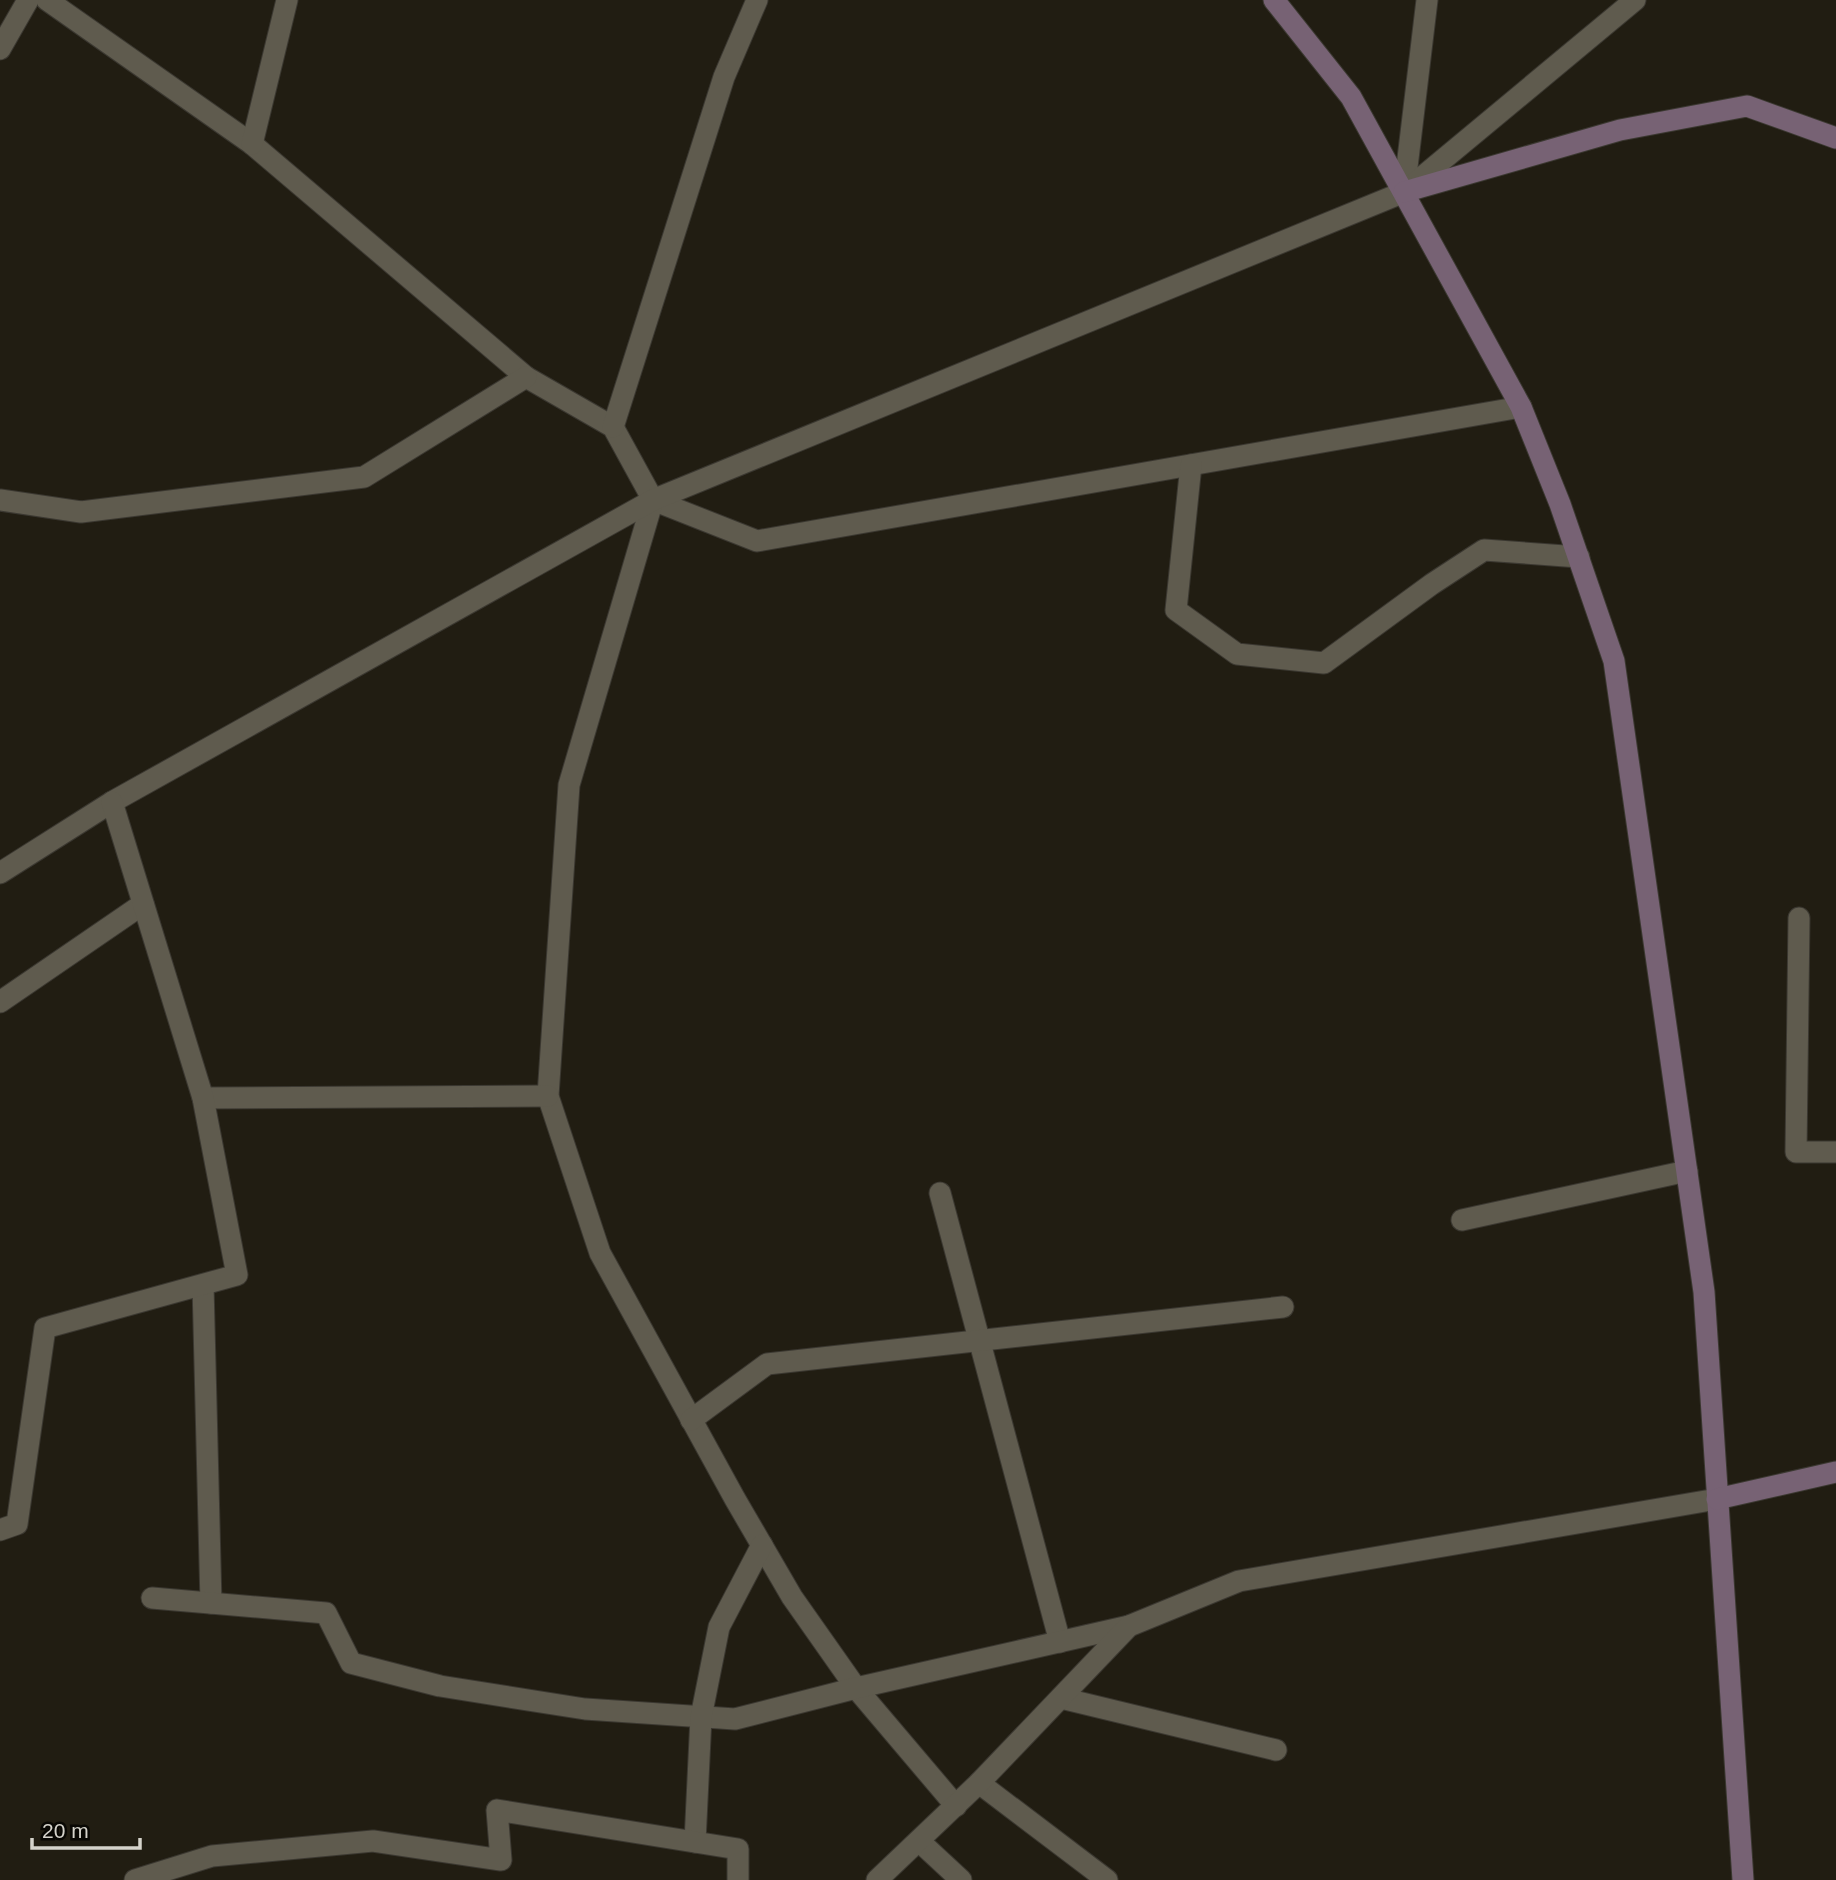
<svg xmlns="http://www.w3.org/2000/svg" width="1836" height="1880" font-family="Helvetica,sans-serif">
<rect width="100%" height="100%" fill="#211d12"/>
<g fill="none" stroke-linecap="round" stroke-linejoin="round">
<defs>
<g id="street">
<path d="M 47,0 L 252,144 L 526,377 L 613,427 L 653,500 L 757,541 L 1521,407"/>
<path d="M 0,49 L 28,0"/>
<path d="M 252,144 L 287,0"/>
<path d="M 1404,192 L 1427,0"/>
<path d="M 613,427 L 724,77 L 757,0"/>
<path d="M 1191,465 L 1176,610 L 1237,654 L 1324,663 L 1432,584 L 1484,550 L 1579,557"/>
<path d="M 0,500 L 81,512 L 364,477 L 526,377"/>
<path d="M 653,500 L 569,785 L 548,1096 L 600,1253 L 735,1499 L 792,1597 L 856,1688 L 956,1806"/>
<path d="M 0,873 L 112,802 L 653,500 L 1404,192 L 1635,0"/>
<path d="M 1799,918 L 1796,1152 L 1836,1152"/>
<path d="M 0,1002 L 143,904"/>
<path d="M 203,1098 L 548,1096"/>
<path d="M 940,1193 L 1060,1642"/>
<path d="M 1462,1220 L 1687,1171"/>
<path d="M 203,1285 L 211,1603"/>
<path d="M 691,1420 L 767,1364 L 1283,1307"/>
<path d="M 0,1530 L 17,1524 L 45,1328 L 237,1275 L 203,1098 L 112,802"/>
<path d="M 152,1598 L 326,1613 L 351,1663 L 440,1686 L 585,1709 L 735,1719 L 856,1688 L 1129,1626"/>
<path d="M 1061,1698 L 1276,1750"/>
<path d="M 979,1783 L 1107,1880"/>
<path d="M 919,1841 L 961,1880"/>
<path d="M 695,1842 L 701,1717 L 719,1627 L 762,1545"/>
<path d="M 135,1880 L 212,1856 L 373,1841 L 501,1860 L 497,1810 L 738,1849 L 738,1880"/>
<path d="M 877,1880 L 979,1783 L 1129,1626 L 1239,1581 L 1717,1499"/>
</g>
<g id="secondary">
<path d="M 1274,0 L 1351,97 L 1521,407 L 1560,504 L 1614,661 L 1704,1292 L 1743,1880"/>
<path d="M 1404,192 L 1620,130 L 1747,106 L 1836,138"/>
<path d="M 1717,1499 L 1836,1472"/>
</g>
</defs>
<!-- street casing -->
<use href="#street" stroke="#3b3831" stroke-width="23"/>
<!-- secondary casing -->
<use href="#secondary" stroke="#3b3831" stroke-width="23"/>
<!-- street -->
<use href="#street" stroke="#5f5b4e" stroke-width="21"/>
<!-- secondary -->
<use href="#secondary" stroke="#776274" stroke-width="21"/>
</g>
<!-- scale -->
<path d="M32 1838v10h108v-10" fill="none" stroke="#d5d3cb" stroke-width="3.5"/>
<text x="42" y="1838" font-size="21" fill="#d5d3cb" stroke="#090804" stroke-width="5" paint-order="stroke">20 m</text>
</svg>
